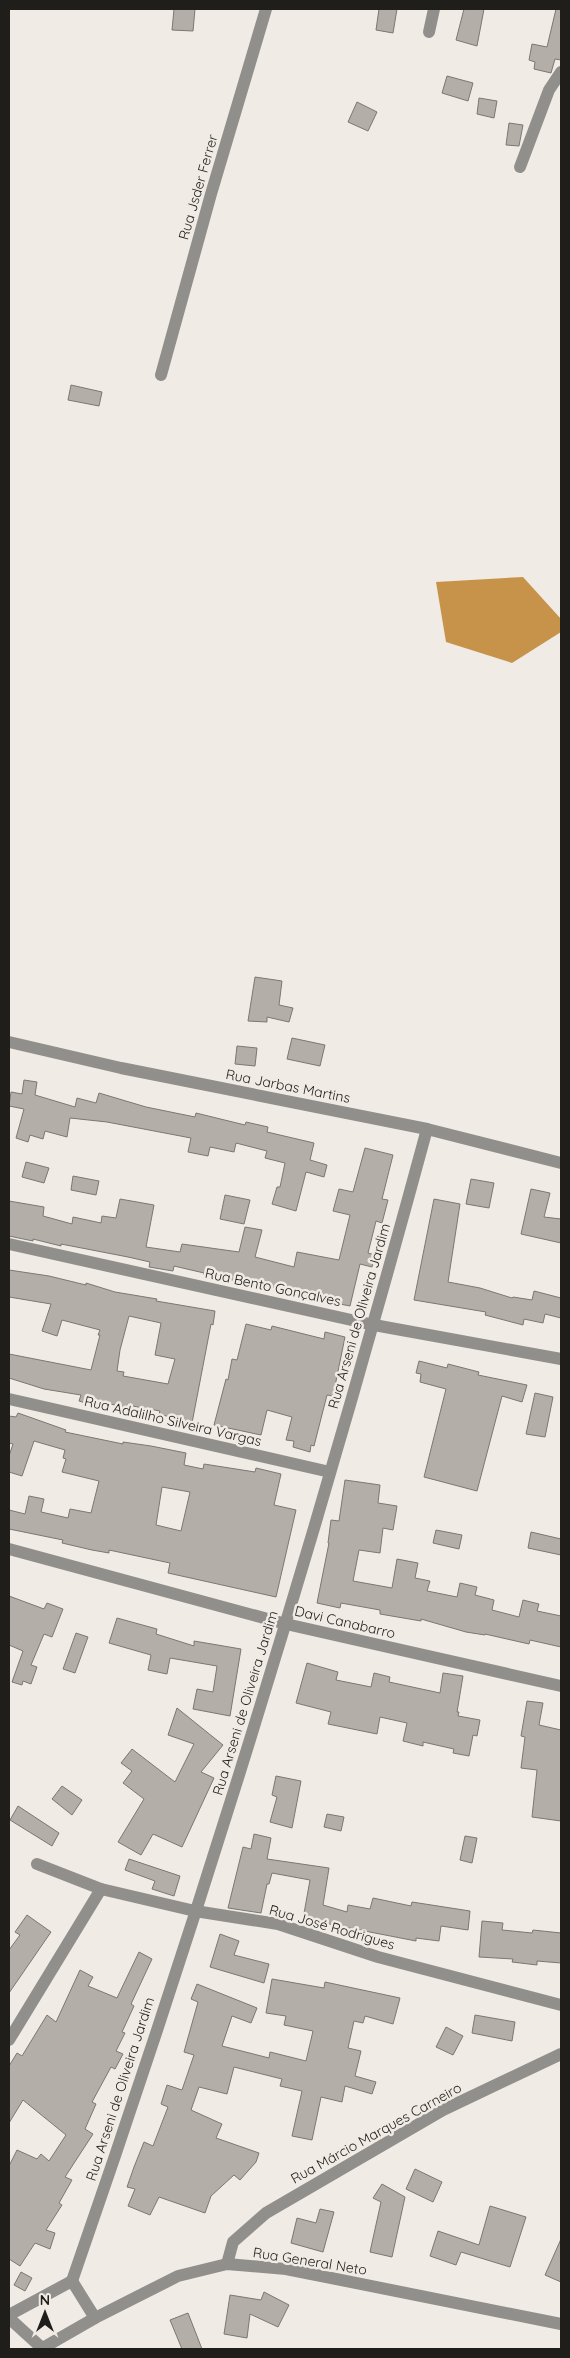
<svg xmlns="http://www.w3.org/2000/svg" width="570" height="2358" font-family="Quicksand,sans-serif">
<rect width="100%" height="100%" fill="#f0ebe4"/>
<!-- water -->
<path fill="#c7934b" d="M 523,577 L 561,619 L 561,632 L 512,663 L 446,642 L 436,582 Z"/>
<!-- building -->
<g fill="#b3aea8" stroke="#7c7772" fill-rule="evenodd">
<path d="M 174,9 L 195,9 L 193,31 L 172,30 Z"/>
<path d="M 379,9 L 397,9 L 393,33 L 376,30 Z"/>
<path d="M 464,9 L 484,9 L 477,46 L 456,40 Z"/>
<path d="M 556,9 L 561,10 L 561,60 L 555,59 L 551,73 L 534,69 L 535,62 L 529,60 L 532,44 L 547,47 Z"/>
<path d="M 447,76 L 473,83 L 468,101 L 442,93 Z"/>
<path d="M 479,98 L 497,101 L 494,118 L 477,114 Z"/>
<path d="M 357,102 L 377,112 L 368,131 L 348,122 Z"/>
<path d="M 509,123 L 523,125 L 519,146 L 506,145 Z"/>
<path d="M 71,385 L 102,392 L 99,406 L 68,400 Z"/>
<path d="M 255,977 L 282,981 L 279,1005 L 293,1008 L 289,1022 L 267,1017 L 267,1022 L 248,1021 Z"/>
<path d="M 292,1038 L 325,1045 L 320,1066 L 287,1059 Z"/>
<path d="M 237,1046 L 257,1048 L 255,1066 L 235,1064 Z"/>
<path d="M 24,1080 L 37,1082 L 35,1095 L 75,1107 L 77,1098 L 96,1103 L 99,1093 L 146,1107 L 195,1117 L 196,1113 L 245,1125 L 246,1122 L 268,1127 L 267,1132 L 314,1143 L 310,1160 L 327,1165 L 324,1177 L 306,1172 L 296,1211 L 272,1204 L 277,1187 L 280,1187 L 285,1163 L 265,1158 L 267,1151 L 236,1143 L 234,1152 L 210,1147 L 208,1156 L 188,1152 L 191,1138 L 107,1122 L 70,1118 L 67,1137 L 45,1131 L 43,1139 L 30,1135 L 28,1142 L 16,1138 L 24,1109 L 9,1106 L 11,1092 L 22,1094 Z"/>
<path d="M 365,1148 L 393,1155 L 382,1199 L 388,1200 L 382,1223 L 376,1221 L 368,1253 L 375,1255 L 372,1267 L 360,1264 L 350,1306 L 310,1298 L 310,1296 L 238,1279 L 238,1281 L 204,1275 L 204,1273 L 174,1266 L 173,1271 L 149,1267 L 150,1262 L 128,1257 L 61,1244 L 61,1246 L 33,1239 L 33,1241 L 9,1236 L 9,1201 L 44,1207 L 43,1216 L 72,1224 L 73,1217 L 101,1223 L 102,1216 L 116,1218 L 120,1199 L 154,1205 L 146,1247 L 180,1252 L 182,1244 L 239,1252 L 245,1227 L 262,1230 L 255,1257 L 294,1267 L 297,1252 L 339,1260 L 350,1215 L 333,1211 L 339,1189 L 353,1192 Z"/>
<path d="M 26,1162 L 49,1168 L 44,1183 L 22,1177 Z"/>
<path d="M 73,1176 L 99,1181 L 96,1195 L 71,1190 Z"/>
<path d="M 471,1179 L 494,1183 L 489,1208 L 466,1204 Z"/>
<path d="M 531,1189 L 550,1193 L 544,1217 L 561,1219 L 561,1243 L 521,1234 Z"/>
<path d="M 225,1195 L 250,1200 L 244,1224 L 220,1219 Z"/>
<path d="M 434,1199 L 460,1204 L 448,1282 L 480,1288 L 512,1298 L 513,1297 L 532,1300 L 534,1291 L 561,1298 L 561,1318 L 545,1314 L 543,1323 L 524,1319 L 523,1325 L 485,1315 L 486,1312 L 414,1300 Z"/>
<path d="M 9,1270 L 49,1276 L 86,1285 L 86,1283 L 115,1292 L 157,1299 L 156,1301 L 215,1311 L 213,1325 L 211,1324 L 192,1423 L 159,1414 L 160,1411 L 127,1405 L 127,1408 L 94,1400 L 92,1405 L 79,1401 L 81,1395 L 44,1389 L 9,1378 L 9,1354 L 91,1370 L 100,1335 L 98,1335 L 100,1330 L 62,1320 L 57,1336 L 42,1331 L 51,1304 L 9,1297 ZM 129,1316 L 161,1323 L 155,1355 L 175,1359 L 168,1384 L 123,1376 L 124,1372 L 117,1371 L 120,1350 Z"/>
<path d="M 246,1324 L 271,1330 L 272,1326 L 324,1339 L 325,1332 L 345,1337 L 333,1396 L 327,1395 L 314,1446 L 311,1445 L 310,1452 L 293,1447 L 294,1441 L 286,1440 L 292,1417 L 267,1410 L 261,1435 L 214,1425 L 226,1379 L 228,1380 L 232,1359 L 237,1360 Z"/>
<path d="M 419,1361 L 447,1368 L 448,1364 L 479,1372 L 478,1375 L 527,1385 L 522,1402 L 502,1396 L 477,1491 L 424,1477 L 446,1389 L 420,1382 L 421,1374 L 416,1373 Z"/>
<path d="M 535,1393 L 553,1397 L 545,1437 L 526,1434 Z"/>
<path d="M 18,1413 L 66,1430 L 65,1432 L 123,1444 L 123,1442 L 151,1446 L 186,1453 L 184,1465 L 203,1469 L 204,1464 L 255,1472 L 256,1468 L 281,1474 L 274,1505 L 296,1510 L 276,1597 L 168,1573 L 170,1563 L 109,1550 L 109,1553 L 92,1550 L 62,1543 L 63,1540 L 9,1529 L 9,1510 L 25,1514 L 29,1496 L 44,1499 L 41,1512 L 68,1518 L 70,1509 L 91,1513 L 99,1481 L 62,1472 L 66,1459 L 63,1458 L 65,1450 L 34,1441 L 22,1476 L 9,1472 L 9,1456 L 13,1444 L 9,1443 L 9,1416 L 16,1417 ZM 162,1487 L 190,1492 L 181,1531 L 156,1525 Z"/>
<path d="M 345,1480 L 380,1485 L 378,1503 L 397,1506 L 393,1530 L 383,1528 L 380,1553 L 359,1550 L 353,1581 L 392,1588 L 397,1559 L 418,1563 L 415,1578 L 430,1581 L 427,1591 L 457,1597 L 460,1583 L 477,1587 L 475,1595 L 494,1600 L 492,1610 L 519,1617 L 523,1600 L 539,1604 L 537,1611 L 561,1616 L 561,1647 L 530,1640 L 529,1644 L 485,1634 L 485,1635 L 466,1632 L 421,1619 L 421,1621 L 380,1614 L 380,1610 L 341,1603 L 340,1608 L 317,1603 L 329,1543 L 328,1543 L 331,1520 L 339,1521 Z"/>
<path d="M 436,1530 L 462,1535 L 459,1549 L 433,1543 Z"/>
<path d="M 531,1532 L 561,1539 L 561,1555 L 528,1548 Z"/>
<path d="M 9,1596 L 44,1609 L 47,1603 L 63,1609 L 52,1637 L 44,1634 L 31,1665 L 37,1667 L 31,1684 L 23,1681 L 22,1685 L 12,1682 L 23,1651 L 9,1645 Z"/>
<path d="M 117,1618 L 157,1629 L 156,1634 L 194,1646 L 194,1641 L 241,1649 L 230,1716 L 193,1709 L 197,1689 L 213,1692 L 217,1666 L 170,1658 L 167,1674 L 148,1670 L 151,1655 L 109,1643 Z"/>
<path d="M 76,1633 L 88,1637 L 75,1673 L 63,1669 Z"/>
<path d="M 307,1663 L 338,1672 L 336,1680 L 371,1687 L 374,1673 L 390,1677 L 389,1682 L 440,1693 L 443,1673 L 463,1676 L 457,1712 L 459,1712 L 458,1716 L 480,1720 L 477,1736 L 473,1735 L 469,1756 L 453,1753 L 454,1749 L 423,1742 L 423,1746 L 403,1741 L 407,1723 L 380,1717 L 377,1734 L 328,1724 L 331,1712 L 296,1703 Z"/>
<path d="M 527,1701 L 543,1703 L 539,1725 L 561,1730 L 561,1821 L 532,1817 L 537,1770 L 521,1768 L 525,1737 L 521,1736 Z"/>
<path d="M 177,1708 L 223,1745 L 201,1772 L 214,1778 L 182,1847 L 153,1834 L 141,1855 L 118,1842 L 144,1799 L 123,1783 L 132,1771 L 121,1763 L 132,1749 L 175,1782 L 194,1744 L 168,1735 Z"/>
<path d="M 276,1776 L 301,1781 L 292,1828 L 270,1822 L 277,1797 L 272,1795 Z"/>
<path d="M 62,1786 L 82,1800 L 72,1815 L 52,1799 Z"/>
<path d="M 18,1806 L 59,1833 L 52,1846 L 10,1820 Z"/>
<path d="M 327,1814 L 344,1817 L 341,1831 L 324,1827 Z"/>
<path d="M 254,1834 L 271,1838 L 267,1859 L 329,1868 L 323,1905 L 347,1912 L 348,1905 L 370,1909 L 373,1898 L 411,1906 L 412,1902 L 470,1911 L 468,1930 L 441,1926 L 439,1941 L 416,1938 L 416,1941 L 303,1919 L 310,1880 L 272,1873 L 269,1884 L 267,1884 L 261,1913 L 228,1908 L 243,1847 L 251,1849 Z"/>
<path d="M 465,1836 L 477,1838 L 472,1863 L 460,1860 Z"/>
<path d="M 129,1859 L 180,1876 L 174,1896 L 152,1889 L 155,1881 L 125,1870 Z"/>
<path d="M 27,1915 L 51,1932 L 9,1993 L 9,1950 L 20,1935 L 15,1932 Z"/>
<path d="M 482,1921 L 503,1923 L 502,1930 L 532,1933 L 533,1930 L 561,1933 L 561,1963 L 537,1961 L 537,1965 L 512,1962 L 513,1959 L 479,1957 Z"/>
<path d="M 220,1934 L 239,1941 L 234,1955 L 269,1964 L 264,1983 L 210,1967 Z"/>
<path d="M 139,1952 L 152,1959 L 131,2004 L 134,2006 L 122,2032 L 125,2033 L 116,2051 L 123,2054 L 115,2069 L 111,2067 L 92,2102 L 96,2104 L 85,2129 L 93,2134 L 65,2177 L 72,2180 L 59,2203 L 62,2205 L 46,2230 L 55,2233 L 50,2249 L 35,2243 L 20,2266 L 9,2259 L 9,2166 L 17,2150 L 37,2159 L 41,2154 L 49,2161 L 66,2135 L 23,2100 L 9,2123 L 9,2066 L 17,2053 L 22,2056 L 47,2015 L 56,2022 L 80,1970 L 93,1977 L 88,1986 L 117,1998 Z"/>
<path d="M 272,1979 L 324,1988 L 325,1982 L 400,1998 L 393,2024 L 365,2016 L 363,2023 L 354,2021 L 348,2048 L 361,2051 L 355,2076 L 376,2082 L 372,2094 L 345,2086 L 342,2102 L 321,2097 L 312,2140 L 292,2136 L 302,2091 L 280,2086 L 282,2079 L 234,2067 L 227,2094 L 199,2087 L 191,2110 L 222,2124 L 216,2138 L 259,2153 L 256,2162 L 240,2180 L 234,2175 L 211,2196 L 205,2213 L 159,2197 L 150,2215 L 128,2206 L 135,2189 L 127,2187 L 134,2167 L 144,2142 L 153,2146 L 168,2107 L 161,2104 L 167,2085 L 182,2090 L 194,2055 L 184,2052 L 198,2002 L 191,1999 L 197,1984 L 257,2008 L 251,2023 L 232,2016 L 222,2046 L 269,2058 L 270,2052 L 306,2061 L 313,2031 L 284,2025 L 286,2016 L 266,2013 Z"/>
<path d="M 475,2015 L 515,2022 L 512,2041 L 472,2033 Z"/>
<path d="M 446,2027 L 463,2036 L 453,2055 L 436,2047 Z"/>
<path d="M 415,2169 L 442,2182 L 433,2202 L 406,2189 Z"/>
<path d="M 382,2184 L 405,2197 L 392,2257 L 370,2252 L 381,2202 L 373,2198 Z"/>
<path d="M 490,2206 L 526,2217 L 510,2267 L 461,2252 L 456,2265 L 430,2256 L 438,2231 L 479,2245 Z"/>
<path d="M 320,2209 L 334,2212 L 323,2252 L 291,2243 L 297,2218 L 316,2223 Z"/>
<path d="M 561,2239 L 561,2282 L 545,2275 Z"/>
<path d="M 21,2272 L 32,2278 L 25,2291 L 14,2285 Z"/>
<path d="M 264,2292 L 289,2305 L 278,2327 L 250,2314 L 247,2338 L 224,2334 L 230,2295 L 261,2300 Z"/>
<path d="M 188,2313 L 202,2349 L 182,2349 L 170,2320 Z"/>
</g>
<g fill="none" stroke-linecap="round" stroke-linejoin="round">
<!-- minor -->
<g stroke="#918f8c" stroke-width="12">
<path d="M 429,32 L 434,9"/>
<path d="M 520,167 L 549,90 L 561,72"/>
<path d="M 161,375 L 211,194 L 266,9"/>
<path d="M 9,1042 L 121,1068 L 427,1129 L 561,1163"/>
<path d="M 9,1244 L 374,1325 L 561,1359"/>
<path d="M 9,1399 L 330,1472"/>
<path d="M 9,1549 L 286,1624 L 561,1686"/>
<path d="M 37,1864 L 101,1889 L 195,1911 L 278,1924 L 378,1957 L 561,2005"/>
<path d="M 9,2040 L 101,1889"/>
<path d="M 227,2264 L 233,2242 L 266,2213 L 443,2110 L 561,2054"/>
<path d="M 72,2281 C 204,1902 322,1517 427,1129"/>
<path d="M 72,2281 L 95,2318"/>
<path d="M 9,2315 L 72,2281"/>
<path d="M 9,2318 L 43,2349"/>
<path d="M 41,2349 L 95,2318 L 178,2276 L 227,2264 L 286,2269 L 561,2324"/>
</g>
</g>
<g text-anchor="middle" stroke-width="5" stroke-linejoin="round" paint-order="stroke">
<!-- street labels -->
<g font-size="14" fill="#1f1e1b" stroke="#f0ebe4">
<text transform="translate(198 187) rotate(-74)" y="5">Rua Jsder Ferrer</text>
<text transform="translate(288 1086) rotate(11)" y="5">Rua Jarbas Martins</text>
<text transform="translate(273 1287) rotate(12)" y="5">Rua Bento Gonçalves</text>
<text transform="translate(359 1316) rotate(-74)" y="5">Rua Arseni de Oliveira Jardim</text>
<text transform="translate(173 1421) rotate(13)" y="5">Rua Adalilho Silveira Vargas</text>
<text transform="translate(345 1622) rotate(13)" y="5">Davi Canabarro</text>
<text transform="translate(245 1703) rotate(-73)" y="5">Rua Arseni de Oliveira Jardim</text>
<text transform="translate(332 1927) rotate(16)" y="5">Rua José Rodrigues</text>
<text transform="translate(120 2089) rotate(-72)" y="5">Rua Arseni de Oliveira Jardim</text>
<text transform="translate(376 2133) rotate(-29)" y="5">Rua Márcio Marques Carneiro</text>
<text transform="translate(310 2261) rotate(9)" y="5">Rua General Neto</text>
</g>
</g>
<!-- border -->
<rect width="570" height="2358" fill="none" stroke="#1f1e1b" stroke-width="20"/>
<!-- north arrow -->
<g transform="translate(45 2313)" stroke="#f0ebe4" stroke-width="4" paint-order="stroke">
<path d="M0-4L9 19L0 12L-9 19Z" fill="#1f1e1b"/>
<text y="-8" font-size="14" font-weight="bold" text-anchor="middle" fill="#1f1e1b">N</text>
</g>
</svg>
